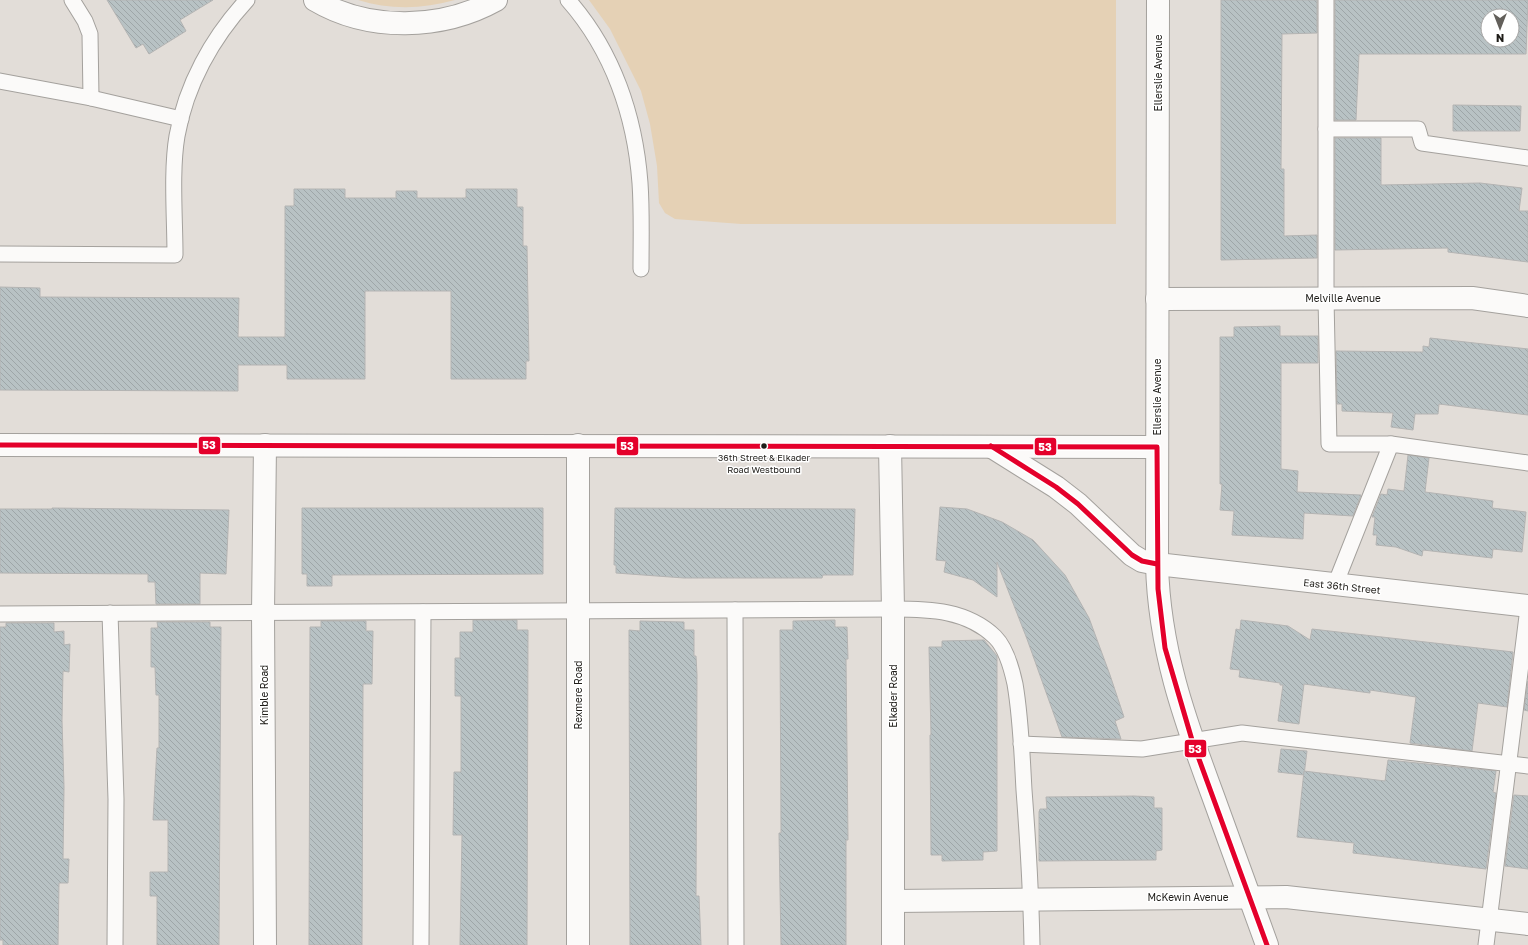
<svg xmlns="http://www.w3.org/2000/svg" width="1528" height="945" font-family="'Golos Text',sans-serif">
<defs>
<pattern id="building-back-hatch" width="6" height="6" patternUnits="userSpaceOnUse"><rect width="6" height="6" fill="#b8c2c4"/><path d="M-1 5l2 2M0 0l6 6M5-1l2 2" fill="none" stroke="#9ea6a8"/></pattern>
</defs>
<rect width="100%" height="100%" fill="#e2ddd8"/>
<!-- grass -->
<g fill="#e5d1b5">
<path d="M 358,0 L 455,0 C 423,9 390,10 358,0 Z"/>
<path d="M 589,0 L 1116,0 L 1116,224 L 741,224 L 675,219 L 665,213 L 659,203 L 657,166 L 650,124 L 641,91 L 610,29 Z"/>
</g>
<!-- building -->
<g fill="url(#building-back-hatch)" stroke="#b4b4b3" fill-rule="evenodd">
<path d="M 107,0 L 213,0 L 180,20 L 186,31 L 149,54 L 143,44 L 136,48 Z"/>
<path d="M 1221,0 L 1317,0 L 1317,33 L 1282,34 L 1281,169 L 1284,169 L 1284,236 L 1317,235 L 1317,258 L 1221,260 Z"/>
<path d="M 1335,0 L 1528,0 L 1526,54 L 1359,54 L 1356,120 L 1335,120 ZM 1488,16 L 1512,16 L 1512,40 L 1488,40 Z"/>
<path d="M 1453,105 L 1521,106 L 1520,131 L 1453,131 Z"/>
<path d="M 1335,138 L 1381,138 L 1381,185 L 1480,183 L 1522,188 L 1519,211 L 1528,211 L 1528,262 L 1448,252 L 1448,248 L 1335,250 Z"/>
<path d="M 294,189 L 345,189 L 345,198 L 396,198 L 396,191 L 417,191 L 417,198 L 466,198 L 466,189 L 517,189 L 517,207 L 523,207 L 523,246 L 527,246 L 529,361 L 526,361 L 526,379 L 451,379 L 451,291 L 365,291 L 365,379 L 287,379 L 287,365 L 238,365 L 238,391 L 0,390 L 0,287 L 40,288 L 40,297 L 239,298 L 238,337 L 285,337 L 285,206 L 294,206 Z"/>
<path d="M 1280,326 L 1280,336 L 1318,336 L 1318,363 L 1281,363 L 1281,469 L 1298,471 L 1297,492 L 1361,495 L 1353,516 L 1304,513 L 1303,539 L 1232,535 L 1234,511 L 1220,510 L 1222,484 L 1220,484 L 1220,337 L 1234,337 L 1234,327 Z"/>
<path d="M 1430,338 L 1528,349 L 1528,415 L 1439,404 L 1438,414 L 1415,414 L 1413,430 L 1391,427 L 1393,413 L 1342,411 L 1342,404 L 1337,404 L 1336,351 L 1423,352 L 1423,346 L 1429,347 Z"/>
<path d="M 1408,455 L 1429,458 L 1425,492 L 1493,501 L 1492,508 L 1526,512 L 1522,552 L 1493,549 L 1492,558 L 1423,550 L 1422,556 L 1396,547 L 1376,545 L 1377,535 L 1373,535 L 1375,517 L 1372,517 L 1381,494 L 1387,495 L 1388,489 L 1404,491 Z"/>
<path d="M 940,507 L 967,509 L 1002,522 L 1033,540 L 1065,575 L 1089,618 L 1110,675 L 1124,717 L 1115,721 L 1121,739 L 1062,737 L 1027,639 L 997,562 L 997,597 L 973,580 L 944,572 L 946,561 L 936,560 Z"/>
<path d="M 52,508 L 229,510 L 226,574 L 200,573 L 200,604 L 156,604 L 155,582 L 148,582 L 148,574 L 0,573 L 0,509 L 52,509 Z"/>
<path d="M 302,508 L 543,508 L 543,574 L 332,575 L 332,586 L 307,586 L 307,574 L 302,574 Z"/>
<path d="M 615,508 L 855,509 L 853,575 L 823,575 L 822,578 L 684,578 L 616,573 L 616,565 L 614,565 Z"/>
<path d="M 473,620 L 517,620 L 517,630 L 528,630 L 527,945 L 460,945 L 462,835 L 453,835 L 454,772 L 461,772 L 461,696 L 455,696 L 455,658 L 460,658 L 460,632 L 473,632 Z"/>
<path d="M 835,620 L 835,627 L 847,627 L 848,659 L 846,659 L 848,840 L 846,840 L 846,945 L 781,945 L 779,833 L 781,833 L 780,630 L 793,630 L 793,621 Z"/>
<path d="M 1241,620 L 1288,626 L 1310,640 L 1312,629 L 1513,652 L 1507,707 L 1478,703 L 1472,751 L 1410,743 L 1416,697 L 1370,690 L 1370,693 L 1304,684 L 1299,724 L 1278,721 L 1283,685 L 1280,685 L 1280,683 L 1239,677 L 1240,670 L 1230,669 L 1236,629 L 1240,630 Z"/>
<path d="M 321,621 L 366,621 L 366,631 L 373,631 L 372,684 L 363,684 L 362,945 L 309,945 L 310,627 L 321,627 Z"/>
<path d="M 640,621 L 684,622 L 684,630 L 694,630 L 694,656 L 696,656 L 697,675 L 696,896 L 699,896 L 701,945 L 630,945 L 629,630 L 640,631 Z"/>
<path d="M 157,622 L 210,622 L 210,627 L 221,627 L 219,945 L 157,945 L 157,896 L 150,896 L 150,872 L 168,872 L 168,820 L 153,820 L 157,748 L 159,748 L 159,695 L 156,695 L 155,667 L 151,667 L 151,628 L 158,628 Z"/>
<path d="M 6,623 L 54,623 L 54,632 L 64,631 L 64,645 L 70,644 L 69,672 L 63,671 L 62,720 L 64,787 L 63,859 L 69,859 L 68,883 L 59,883 L 58,945 L 3,945 L 3,940 L 0,940 L 0,627 L 6,627 Z"/>
<path d="M 984,640 L 997,656 L 997,851 L 983,852 L 983,860 L 942,861 L 942,855 L 931,855 L 930,735 L 931,735 L 929,647 L 942,647 L 942,641 Z"/>
<path d="M 1528,681 L 1528,711 L 1524,710 Z"/>
<path d="M 1281,749 L 1307,751 L 1304,775 L 1278,772 Z"/>
<path d="M 1388,760 L 1496,771 L 1493,792 L 1496,793 L 1486,869 L 1353,853 L 1354,843 L 1297,837 L 1304,771 L 1385,781 Z"/>
<path d="M 1514,795 L 1528,796 L 1528,869 L 1505,866 Z"/>
<path d="M 1134,796 L 1154,797 L 1154,808 L 1162,808 L 1162,850 L 1156,851 L 1156,860 L 1039,861 L 1039,812 L 1040,809 L 1047,809 L 1046,797 Z"/>
</g>
<g fill="none" stroke-linecap="round" stroke-linejoin="round">
<defs>
<g id="lane">
<path d="M 72,0 L 85,21 L 90,34 L 91,98"/>
<path d="M 568,0 C 613,51 635,116 640,183 C 642,212 641,241 641,269"/>
<path d="M 1326,0 L 1326,298 L 1329,444 L 1391,444"/>
<path d="M 0,81 L 91,98 L 181,119"/>
<path d="M 1326,129 L 1418,129 L 1422,143 L 1528,158"/>
<path d="M 0,254 L 175,255 C 175,219 171,171 177,136 C 186,85 212,38 247,0"/>
<path d="M 1335,585 L 1391,444 L 1528,463"/>
<path d="M 735,610 L 736,945"/>
<path d="M 110,613 L 116,799 L 115,945"/>
<path d="M 0,614 L 893,609 C 930,609 967,610 995,637 C 1006,648 1012,670 1015,684 C 1021,719 1022,755 1024,790 C 1028,842 1031,893 1032,945"/>
<path d="M 1021,744 L 1142,749 L 1242,733 L 1528,766"/>
<path d="M 421,945 L 423,612"/>
<path d="M 1486,945 L 1528,608"/>
</g>
<g id="street">
<path d="M 315,0 C 369,32 442,30 496,0"/>
<path d="M 1157,299 L 1472,298 L 1528,306"/>
<path d="M 265,445 L 263,613 L 265,945"/>
<path d="M 578,445 L 578,945"/>
<path d="M 890,446 L 893,609 L 893,945"/>
<path d="M 1157,564 L 1528,606"/>
<path d="M 894,901 L 1286,897 L 1528,924"/>
</g>
<g id="secondary">
<path d="M 1158,0 L 1157,564 C 1159,648 1184,718 1213,796 C 1231,846 1249,896 1267,945"/>
<path d="M 0,445 L 1157,447"/>
<path d="M 992,447 L 1056,487 L 1078,504 L 1132,555 L 1142,561 L 1157,564"/>
</g>
</defs>
<!-- lane casing -->
<use href="#lane" stroke="#a4a19d" stroke-width="17"/>
<!-- street casing -->
<use href="#street" stroke="#a4a19d" stroke-width="24"/>
<!-- secondary casing -->
<use href="#secondary" stroke="#a4a19d" stroke-width="24"/>
<!-- lane -->
<use href="#lane" stroke="#fbfaf9" stroke-width="15"/>
<!-- street -->
<use href="#street" stroke="#fbfaf9" stroke-width="22"/>
<!-- secondary -->
<use href="#secondary" stroke="#fbfaf9" stroke-width="22"/>
<defs>
<g id="bus-1">
<path d="M 0,445 L 1157,447 L 1158,589 L 1165,648 L 1192,740 L 1267,945"/>
<path d="M 991,446 L 1056,487 L 1078,504 L 1132,555 L 1142,561 L 1157,564"/>
</g>
</defs>
<!-- bus-1 casing -->
<use href="#bus-1" stroke="#fff" stroke-width="8"/>
<!-- bus-1 -->
<use href="#bus-1" stroke="#e4002b" stroke-width="5"/>
</g>
<!-- markers -->
<circle fill="#1e1c18" stroke="#fff" stroke-width="1.5" cx="764" cy="446" r="3.5"/>
<g text-anchor="middle" stroke-width="3" stroke-linejoin="round" paint-order="stroke">
<!-- bus labels -->
<g font-size="9" fill="#1e1c18" stroke="#fff">
<text x="764" y="461">36th Street &amp; Elkader<tspan x="764" dy="12">Road Westbound</tspan></text>
</g>
<!-- street labels -->
<g font-size="10" fill="#1e1c18" stroke="#fff">
<text transform="translate(1158 73) rotate(-90)" y="4">Ellerslie Avenue</text>
<text x="1343" y="302">Melville Avenue</text>
<text transform="translate(1157 397) rotate(-90)" y="4">Ellerslie Avenue</text>
<text transform="translate(1342 586) rotate(6)" y="4">East 36th Street</text>
<text transform="translate(264 695) rotate(-90)" y="4">Kimble Road</text>
<text transform="translate(578 695) rotate(-90)" y="4">Rexmere Road</text>
<text transform="translate(893 696) rotate(-90)" y="4">Elkader Road</text>
<text x="1188" y="901">McKewin Avenue</text>
</g>
</g>
<g stroke="#fff" stroke-width="1.5">
<rect x="198" y="436" width="23" height="19" rx="4" fill="#e4002b"/>
<rect x="616" y="436" width="23" height="20" rx="4" fill="#e4002b"/>
<rect x="1034" y="437" width="23" height="19" rx="4" fill="#e4002b"/>
<rect x="1184" y="739" width="23" height="19" rx="4" fill="#e4002b"/>
</g>
<g font-size="11" text-anchor="middle" font-weight="bold" fill="#fff">
<text x="209" y="449">53</text>
<text x="627" y="450">53</text>
<text x="1045" y="451">53</text>
<text x="1195" y="753">53</text>
</g>
<!-- north arrow -->
<g transform="translate(1500 28) rotate(180)"><circle r="19" fill="#ffffff" stroke="#a5a4a3"/>
<path d="M0-3L7 15L0 10L-7 15Z" fill="#63605b"/>
<text y="-6" font-size="11" font-weight="bold" text-anchor="middle" fill="#1e1c18">N</text>
</g>
</svg>
